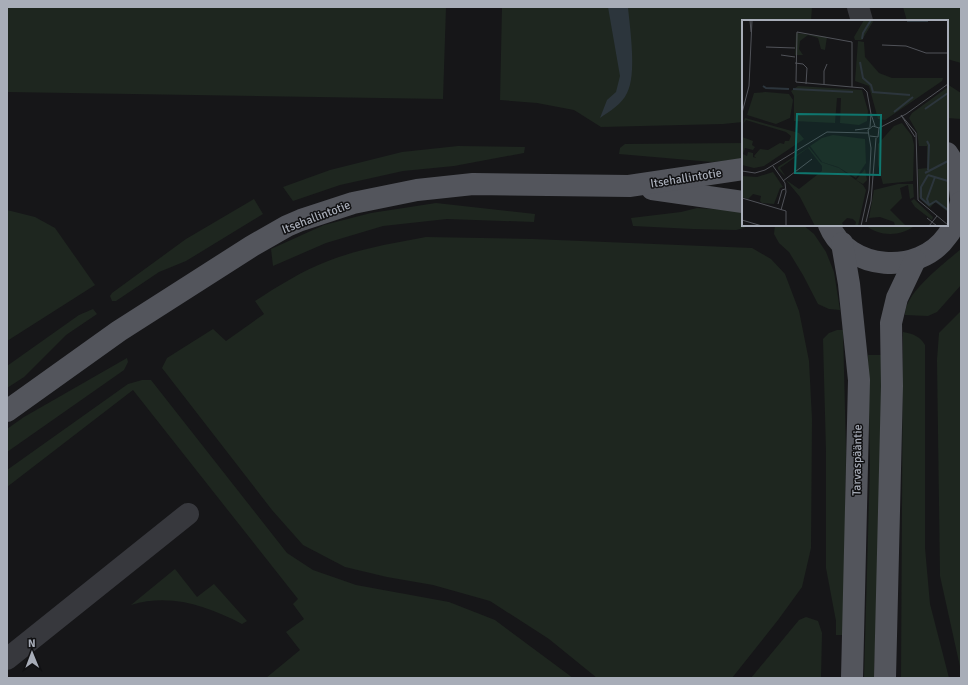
<svg xmlns="http://www.w3.org/2000/svg" width="968" height="685" font-family="Signika,sans-serif">
<rect width="100%" height="100%" fill="#161618"/>
<!-- green -->
<g fill="#1e261f">
<path d="M 7,7 L 446,7 L 443,99 L 7,92 Z"/>
<path d="M 502,7 L 812,7 L 811,21 L 743,21 L 743,122 L 723,124 L 601,127 L 574,110 L 537,103 L 500,100 Z"/>
<path d="M 903,7 L 961,7 L 961,63 L 947,59 L 947,21 L 907,21 Z"/>
<path d="M 947,84 L 961,93 L 961,119 L 947,118 Z"/>
<path d="M 743,143 L 743,159 L 712,162 L 619,154 L 620,148 L 625,144 Z"/>
<path d="M 458,146 L 525,147 L 524,153 L 454,166 L 403,171 L 340,185 L 293,201 L 283,187 L 330,170 L 402,152 Z"/>
<path d="M 254,199 L 263,214 L 186,261 L 159,272 L 116,301 L 112,301 L 110,296 L 112,293 L 186,239 Z"/>
<path d="M 436,203 L 535,214 L 534,222 L 447,219 L 383,226 L 326,243 L 273,266 L 271,249 L 324,225 L 371,213 Z"/>
<path d="M 697,208 L 743,211 L 743,225 L 747,225 L 744,228 L 736,230 L 693,229 L 633,226 L 631,218 L 681,212 Z"/>
<path d="M 7,210 L 35,217 L 55,228 L 95,285 L 7,341 Z"/>
<path d="M 775,225 L 803,225 L 814,234 L 826,252 L 834,272 L 840,310 L 829,309 L 818,304 L 803,275 L 789,252 L 779,243 L 774,234 Z"/>
<path d="M 865,225 L 916,225 C 900,237 880,237 865,225 Z"/>
<path d="M 426,237 L 533,239 L 752,248 L 771,259 L 785,274 L 799,311 L 809,361 L 812,419 L 811,548 L 802,587 L 778,620 L 732,678 L 597,678 L 549,639 L 490,601 L 433,585 L 387,577 L 345,567 L 303,545 L 272,510 L 162,368 L 167,358 L 213,329 L 226,341 L 264,314 L 255,301 C 278,286 302,271 328,261 C 359,249 393,243 426,237 Z"/>
<path d="M 961,249 L 961,285 L 937,312 L 928,316 L 905,315 C 904,293 945,263 961,249 Z"/>
<path d="M 93,309 L 97,314 L 66,335 L 24,377 L 7,388 L 7,366 L 79,315 Z"/>
<path d="M 961,311 L 961,671 L 940,576 L 937,360 L 939,333 Z"/>
<path d="M 837,330 L 843,330 L 846,450 L 844,635 L 836,635 L 836,621 L 826,568 L 826,452 L 823,339 L 829,333 Z"/>
<path d="M 903,332 C 913,334 920,336 925,345 L 925,548 L 930,604 L 949,678 L 901,678 Z"/>
<path d="M 868,355 L 881,355 L 882,464 L 874,678 L 864,678 L 870,465 Z"/>
<path d="M 127,358 L 128,362 L 124,370 L 7,452 L 7,429 L 24,417 Z"/>
<path d="M 142,380 L 151,380 L 287,553 L 313,570 L 356,585 L 449,602 L 495,620 L 573,678 L 266,678 L 300,650 L 286,632 L 304,619 L 293,604 L 298,599 L 133,390 L 7,487 L 7,470 L 128,384 Z"/>
<path d="M 175,569 L 197,597 L 214,584 L 247,621 L 242,624 C 207,606 171,593 131,605 Z"/>
<path d="M 806,617 L 818,621 L 822,633 L 821,678 L 751,678 L 799,620 Z"/>
</g>
<!-- water -->
<path fill="#2c353c" d="M 608,7 L 628,7 C 630,29 637,75 627,93 C 622,104 610,111 600,118 L 607,100 L 616,92 L 620,76 Z"/>
<g fill="none" stroke-linecap="round" stroke-linejoin="round">
<!-- minor -->
<g stroke="#37383d" stroke-width="22">
<path d="M 858,7 L 862,21"/>
<path d="M 7,659 L 188,514"/>
</g>
<!-- major -->
<g stroke="#53555c" stroke-width="22">
<path d="M 947,153 C 957,167 960,181 961,198"/>
<path d="M 652,189 L 743,202"/>
<path d="M 829,225 C 848,271 919,276 947,236 C 955,226 958,215 961,202"/>
<path d="M 842,243 L 849,284 L 859,380 L 852,678"/>
<path d="M 7,411 L 119,331 L 252,246 L 287,226 L 301,220 L 353,203 L 417,190 L 473,184 L 629,186 L 743,169"/>
<path d="M 885,678 L 892,386 L 891,323 L 897,298 L 915,260"/>
</g>
</g>
<g text-anchor="middle" stroke-width="3" stroke-linejoin="round" paint-order="stroke">
<!-- street labels -->
<g font-size="12" fill="#a8adb8" stroke="#111113">
<text transform="translate(686 178) rotate(-9)" y="4">Itsehallintotie</text>
<text transform="translate(316 217) rotate(-21)" y="4">Itsehallintotie</text>
<text transform="translate(857 460) rotate(-89)" y="4">Tarvaspääntie</text>
</g>
</g>
<!-- overview -->
<g transform="translate(742 20)">
<rect width="206" height="206" fill="#161618"/>
<path d="M 122,0 L 132,0 L 120,20 L 113,20 L 112,17 ZM 54,13 L 85,17 L 83,30 L 79,29 L 76,18 L 66,15 L 58,21 L 57,29 L 61,35 L 53,35 ZM 116,21 L 122,22 L 123,37 L 137,53 L 150,58 L 201,58 L 200,61 L 143,100 L 136,99 L 127,66 L 113,61 ZM 56,66 L 120,70 L 126,91 L 125,101 L 117,105 L 98,103 L 99,78 L 95,78 L 93,103 L 52,101 L 52,76 L 49,71 ZM 206,67 L 206,192 L 193,182 L 188,188 L 177,177 L 176,149 L 185,148 L 185,126 L 177,126 L 175,112 L 167,98 L 170,93 ZM 24,72 L 47,74 L 51,80 L 48,98 L 34,104 L 5,95 L 12,73 ZM 3,98 L 57,113 L 62,119 L 22,146 L 12,148 L 0,145 L 0,117 L 11,121 L 10,125 L 13,127 L 11,130 L 3,128 L 1,134 L 5,136 L 6,132 L 11,133 L 11,137 L 14,138 L 12,136 L 18,129 L 26,130 L 38,123 L 42,124 L 43,121 L 47,121 L 49,116 L 44,112 L 4,100 L 1,104 ZM 160,103 L 170,116 L 172,125 L 171,161 L 141,164 L 136,145 L 136,124 L 152,106 ZM 91,115 L 123,119 L 124,143 L 114,158 L 96,147 L 80,142 L 68,126 L 80,118 ZM 67,127 L 79,142 L 97,148 L 121,165 L 124,170 L 116,206 L 113,206 L 114,202 L 111,199 L 105,198 L 100,203 L 102,206 L 73,206 L 58,177 L 44,160 L 57,169 L 80,151 L 80,146 L 66,128 L 38,148 L 44,157 L 36,149 L 36,147 ZM 123,149 L 125,160 L 121,164 L 114,160 ZM 31,152 L 41,167 L 38,168 L 32,184 L 20,183 L 18,181 L 19,176 L 11,174 L 6,179 L 0,177 L 0,156 L 15,157 ZM 156,164 L 171,164 L 172,177 L 168,179 L 166,165 L 158,168 L 160,178 L 148,190 L 164,206 L 153,206 L 152,202 L 138,197 L 127,198 L 132,170 ZM 172,179 L 191,197 L 190,200 L 173,187 L 169,181 Z" fill="#1e261f"/>
<path fill="none" stroke="#2c353c" stroke-width="2" d="M 165,1 L 186,1M 120,19 L 121,13 L 129,0M 118,42 L 121,58 L 129,65 L 131,72M 21,66 L 24,68 L 47,69M 51,69 L 111,72M 130,72 L 168,75M 183,89 L 206,73M 152,92 L 171,77M 185,121 L 187,125 L 186,150M 183,153 L 206,141M 186,155 L 179,167 L 179,178 L 187,185 L 194,181 L 206,190M 186,155 L 206,161M 187,185 L 185,179 L 193,157"/>
<path fill="none" stroke="#505258" stroke-width="1" d="M 8,0 L 9,12M 0,18 L 0,42M 140,25 L 164,26 L 184,33 L 206,33M 24,27 L 53,28M 39,35 L 53,37M 53,43 L 61,44 L 65,48 L 64,64M 82,65 L 82,51 L 85,44M 110,67 L 110,22 L 55,12 L 54,62 L 121,68 L 125,72 L 129,94M 0,93 L 7,66 L 10,0M 159,95 L 174,113 L 176,180 L 206,205M 159,95 L 173,117M 128,107 L 129,94 L 133,106M 137,108 L 164,94 L 206,64M 113,110 L 128,108M 31,146 L 43,163 L 44,172 L 39,190M 0,151 L 13,153 L 23,150 L 85,112 L 126,113M 41,161 L 70,139M 0,178 L 44,191 L 44,206M 36,184 L 40,170 L 43,169M 185,198 L 195,206M 0,200 L 20,206M 124,202 L 129,181 L 134,118M 119,206 L 127,170 L 129,128 L 126,110 L 131,106 L 137,108 L 136,117 L 128,116M 187,206 L 195,196"/>
<path fill="#0f766e" fill-opacity="0.15" stroke="#0f766e" stroke-width="2" d="M 55,94 L 139,95 L 138,155 L 53,153 Z"/>
<rect width="206" height="206" fill="none" stroke="#a8adb8" stroke-width="2"/>
</g>
<!-- border -->
<rect width="968" height="685" fill="none" stroke="#a8adb8" stroke-width="16"/>
<!-- north arrow -->
<g transform="translate(32 653) rotate(359)" stroke="#111113" stroke-width="3" paint-order="stroke">
<path d="M0-3L7 15L0 10L-7 15Z" fill="#a8adb8"/>
<text y="-6" font-size="11" font-weight="bold" text-anchor="middle" fill="#a8adb8">N</text>
</g>
</svg>
